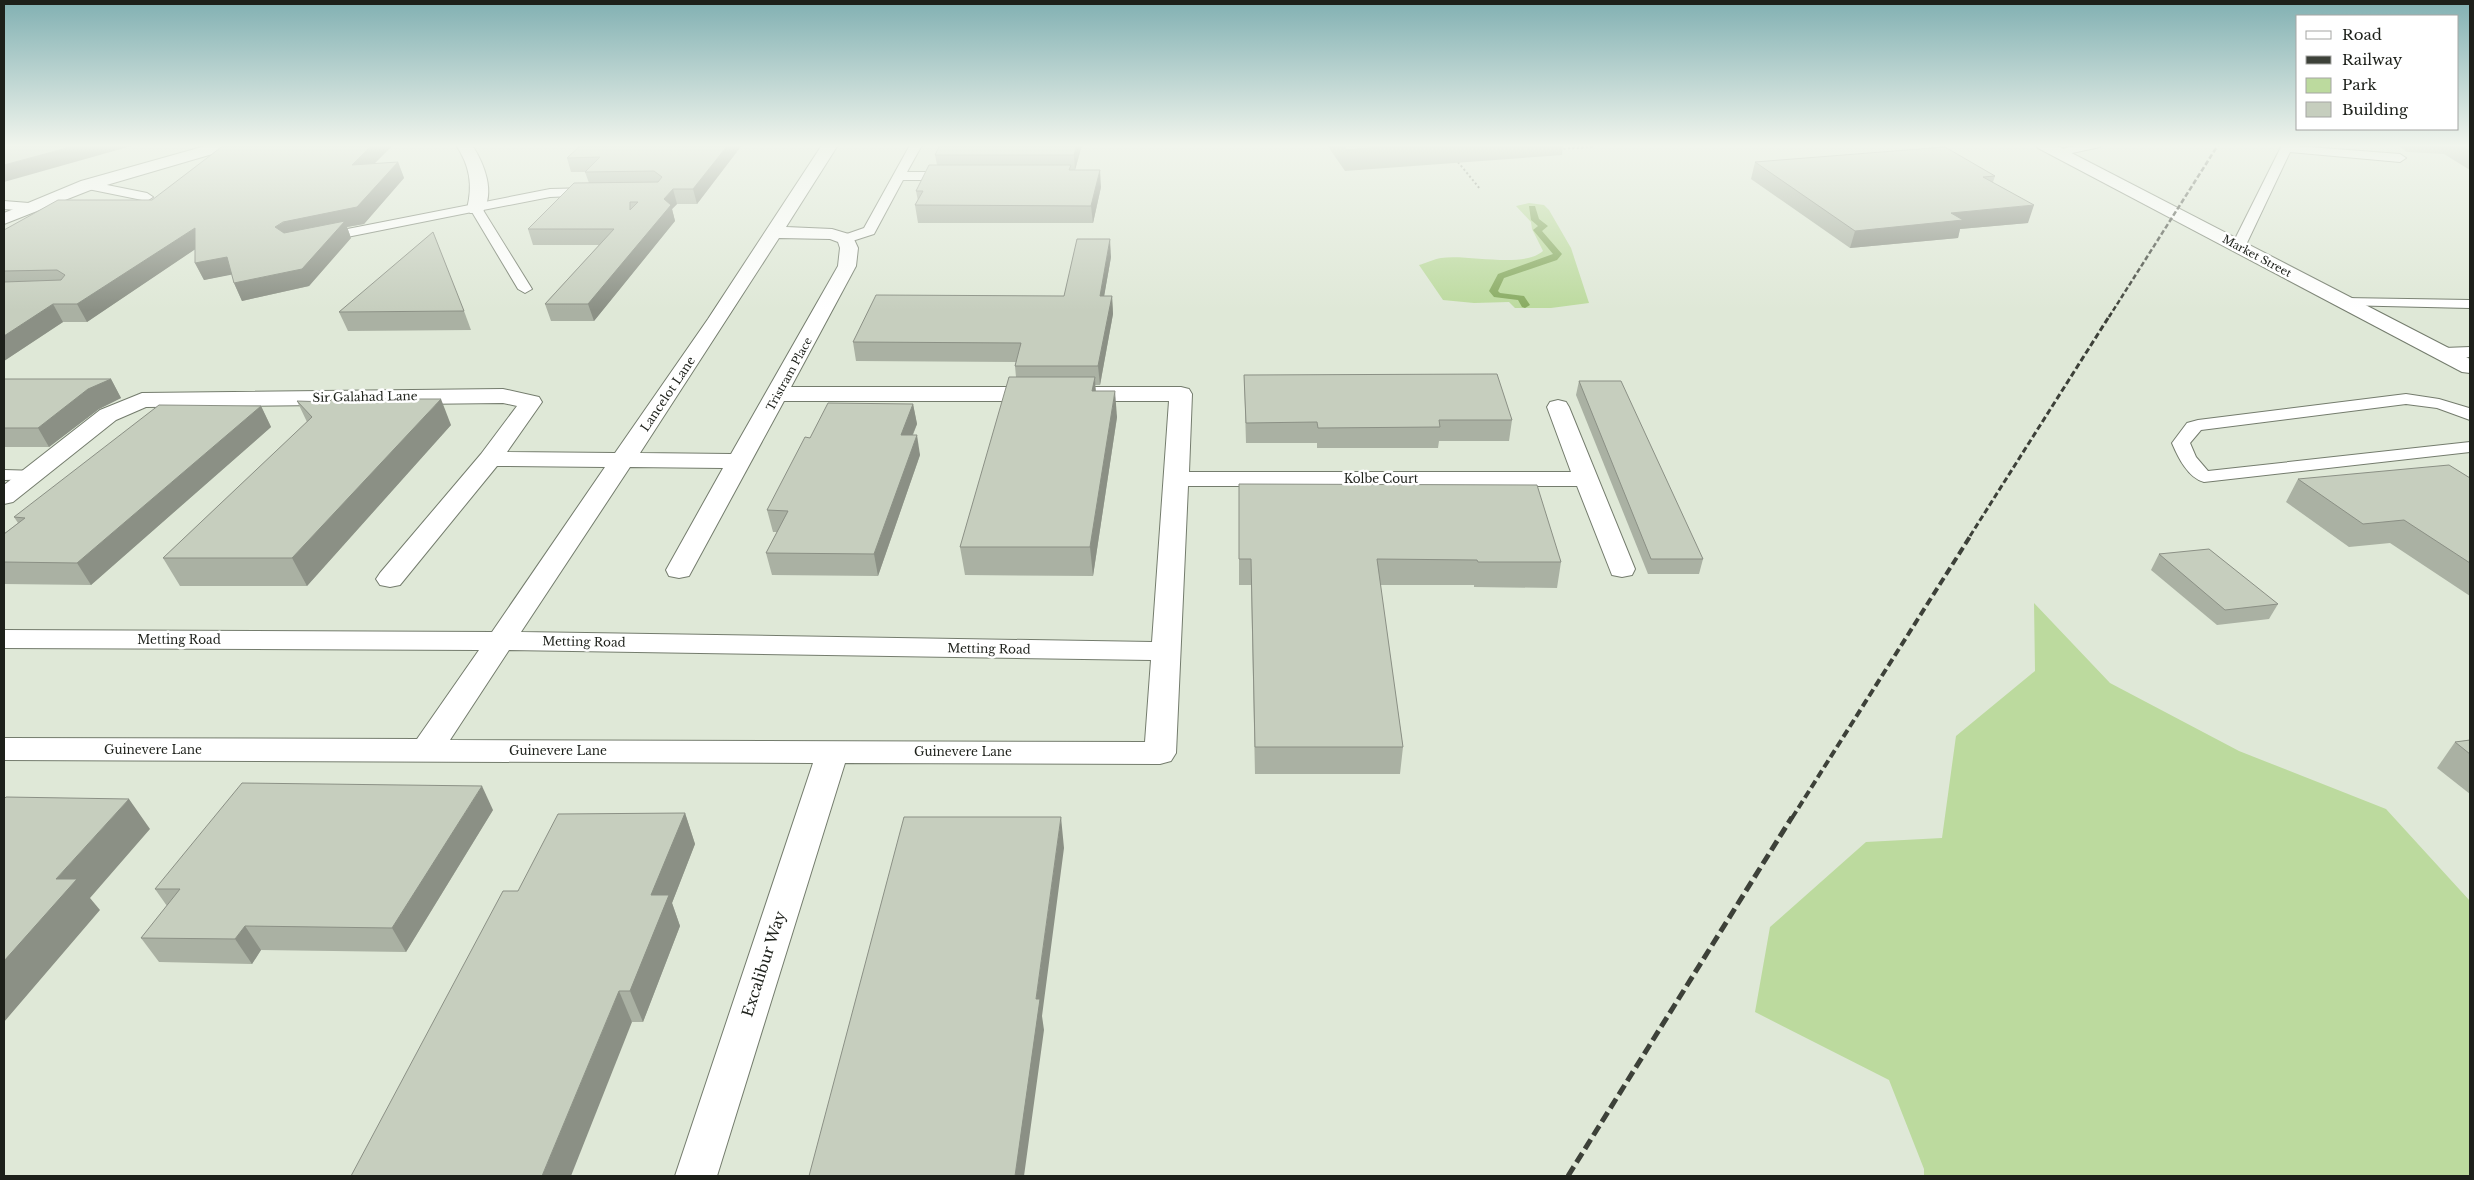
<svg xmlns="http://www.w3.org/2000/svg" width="2474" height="1180" font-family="'Libre Baskerville',serif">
<rect width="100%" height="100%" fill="#dfe8d7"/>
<!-- green -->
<g fill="#bcda9e">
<path d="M 1529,203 L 1544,205 L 1549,210 L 1571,248 L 1589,303 L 1551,308 L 1515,308 L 1509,302 L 1474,303 L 1443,300 L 1419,265 C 1426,263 1434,259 1441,258 C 1469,254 1522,269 1543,251 L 1532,229 L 1531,222 L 1516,206 Z"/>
<path d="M 2034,603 L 2110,683 L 2239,751 L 2386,809 L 2470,901 L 2470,1176 L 1924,1176 L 1924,1169 L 1889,1080 L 1755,1012 L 1770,927 L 1866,842 L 1942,838 L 1956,736 L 2035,671 Z"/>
</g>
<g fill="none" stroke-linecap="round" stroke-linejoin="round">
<!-- stream -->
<path fill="#87aa60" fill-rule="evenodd" d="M 1529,206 L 1535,206 L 1539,219 L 1548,226 L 1542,231 L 1562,254 L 1557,260 L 1504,278 L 1498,291 L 1500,293 L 1524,296 L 1530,305 L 1525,308 L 1522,307 L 1518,300 L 1494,297 L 1489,291 L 1498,274 L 1553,254 L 1533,230 L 1538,226 L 1531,220 Z"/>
<defs>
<g id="lane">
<path d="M 910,145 L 922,145 L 907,172 L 952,172 L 958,176 L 952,180 L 903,180 L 874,234 L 846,243 L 841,242 L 839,239 L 841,236 L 864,228 Z"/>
<path d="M 2079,145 L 2102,145 L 2100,147 L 2058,156 L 2052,153 L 2054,151 Z"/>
<path d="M 2282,145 L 2400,154 L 2406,158 L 2400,162 L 2290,152 L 2245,247 L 2238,251 L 2233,250 L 2231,247 Z"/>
<path d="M 87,181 L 147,193 L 153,197 L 147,201 L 83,188 L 81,185 L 83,182 Z"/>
<path d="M 591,188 L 597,192 L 595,195 L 550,197 L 483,210 L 532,289 L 525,293 L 518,289 L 472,212 L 322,242 L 315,238 L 322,234 L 550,189 Z"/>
<path d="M 4,201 L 29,203 L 35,207 L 29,211 L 4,209 Z"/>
<path d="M 2345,298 L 2470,300 L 2470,308 L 2340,305 L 2338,302 L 2340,299 Z"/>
<path d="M 2470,347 L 2470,357 L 2444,358 L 2436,353 L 2444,348 Z"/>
<path d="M 2406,394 L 2439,399 L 2469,408 L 2470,420 L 2437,408 L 2406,404 L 2201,430 L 2190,443 L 2196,457 L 2208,471 L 2470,442 L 2470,452 L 2204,482 C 2188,478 2178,457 2172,443 L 2187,423 L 2198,420 Z"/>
<path d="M 4,470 L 38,471 L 41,475 L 38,479 L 4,480 Z"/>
</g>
<g id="street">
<path d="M 209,145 L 235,145 L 233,148 L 93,189 L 4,224 L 4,213 L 81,181 Z"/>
<path d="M 456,145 L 472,145 C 484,163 496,193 482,213 L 470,213 L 467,209 C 473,185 470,166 456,145 Z"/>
<path d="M 822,145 L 838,145 L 786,227 L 832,229 L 852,235 L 858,248 L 856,266 L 791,387 L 1181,387 L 1189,389 L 1192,394 L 1189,472 L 1571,472 L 1547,407 L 1550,402 L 1558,400 L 1566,402 L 1569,407 L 1635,569 L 1632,575 L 1622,577 L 1612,575 L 1577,486 L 1188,486 L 1176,753 L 1171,761 L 1160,764 L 845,763 L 717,1176 L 675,1176 L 813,763 L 4,760 L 4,738 L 417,739 L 479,650 L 4,648 L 4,630 L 492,632 L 605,467 L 497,466 L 400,585 L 390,587 L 380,585 L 376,579 L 380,573 L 481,454 L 517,406 L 503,403 L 146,407 L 116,420 L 13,502 L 4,504 L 4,485 L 100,410 L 142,393 L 503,389 L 539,397 L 542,402 L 507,452 L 615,453 L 708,319 ZM 779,238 L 830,239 L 838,242 L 840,248 L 838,266 L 731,454 L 640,453 ZM 784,401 L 1169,401 L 1152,642 L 521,632 L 630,467 L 723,468 L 666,570 L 669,576 L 679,578 L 689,576 ZM 509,650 L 1151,660 L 1145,742 L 450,740 Z"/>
</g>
<path id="primary" d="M 2036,145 L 2056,145 L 2470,359 L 2470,373 L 2462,372 L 2038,148 Z"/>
</defs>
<!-- lane casing -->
<use href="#lane" stroke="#747c6d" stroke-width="2"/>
<!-- street casing -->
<use href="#street" stroke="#747c6d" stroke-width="2"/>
<!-- primary casing -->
<use href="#primary" stroke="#747c6d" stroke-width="2"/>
<!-- path -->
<g stroke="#7b8176" stroke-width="2" stroke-dasharray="2 2.5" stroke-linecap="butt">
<path d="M 1559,149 L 1594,147"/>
<path d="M 1458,162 L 1480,189"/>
</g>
<!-- lane -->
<use href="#lane" fill="#fff" fill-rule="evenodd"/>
<!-- street -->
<use href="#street" fill="#fff" fill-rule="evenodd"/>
<!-- primary -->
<use href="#primary" fill="#fff" fill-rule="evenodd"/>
<!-- rail-far3 -->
<path stroke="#3d4139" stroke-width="2.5" stroke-dasharray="5 2.5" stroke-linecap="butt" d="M 2109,317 L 2218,145"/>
<!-- rail-far2 -->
<path stroke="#3d4139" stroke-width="3" stroke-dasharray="6 3" stroke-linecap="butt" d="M 1970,536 L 2110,315"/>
<!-- rail-far1 -->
<path stroke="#3d4139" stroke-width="4" stroke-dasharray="8 4" stroke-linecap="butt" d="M 1792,818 L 1971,535"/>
<!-- rail -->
<path stroke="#3d4139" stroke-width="5" stroke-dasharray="11 5" stroke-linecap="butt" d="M 1568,1176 L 1792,817"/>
</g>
<!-- wall -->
<g fill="#aab1a3">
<path d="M 393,145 L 374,164 L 398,162 L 404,178 L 364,224 L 347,227 L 351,238 L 309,286 L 242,301 L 234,283 L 232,274 L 204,280 L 195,263 L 195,249 L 87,322 L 63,322 L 4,361 L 4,230 L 152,200 Z"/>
<path d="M 742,145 L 697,204 L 677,204 L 672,209 L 675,221 L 594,321 L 551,321 L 545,304 L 599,245 L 533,245 L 528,229 L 589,183 L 585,172 L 571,172 L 567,158 Z"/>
<path d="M 1082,145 L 1075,170 L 1101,187 L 1093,223 L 918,223 L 915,205 L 918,201 L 916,191 L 937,165 L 935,155 Z"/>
<path d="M 1327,145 L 1563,145 L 1562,155 L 1345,171 Z"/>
<path d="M 2397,145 L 2470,145 L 2470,170 L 2444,154 L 2407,152 Z"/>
<path d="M 1755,162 L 1995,176 L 1993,182 L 2028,223 L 1960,229 L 1958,238 L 1850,248 L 1751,179 Z"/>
<path d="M 1111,257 L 1104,296 L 1112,296 L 1113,314 L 1100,385 L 1095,385 L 1096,391 L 1117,417 L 1093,576 L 965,575 L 960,547 L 1016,377 L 1015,366 L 1016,362 L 856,361 L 853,342 L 1064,296 Z"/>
<path d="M 464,311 L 471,330 L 348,331 L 339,312 Z"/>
<path d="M 1244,375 L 1512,420 L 1509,441 L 1439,441 L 1438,448 L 1317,448 L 1317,443 L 1246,443 Z"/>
<path d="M 4,379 L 111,379 L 121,398 L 99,409 L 49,447 L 4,447 Z"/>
<path d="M 1579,381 L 1703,559 L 1699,574 L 1648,574 L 1576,395 Z"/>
<path d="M 297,401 L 329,402 L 451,425 L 307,586 L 180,586 L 163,558 L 307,422 Z"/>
<path d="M 913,404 L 917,424 L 913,435 L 920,455 L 878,576 L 772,575 L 766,553 L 777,532 L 773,532 L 767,510 L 810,438 Z"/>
<path d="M 261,406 L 271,427 L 91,585 L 4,584 L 4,534 L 18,523 L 14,517 Z"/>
<path d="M 2470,478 L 2470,596 L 2390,543 L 2349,547 L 2286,502 L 2298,479 Z"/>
<path d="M 1239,484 L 1561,562 L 1557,588 L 1474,587 L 1474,585 L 1380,585 L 1403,747 L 1400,774 L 1255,774 L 1251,585 L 1239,585 Z"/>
<path d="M 2159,554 L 2278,604 L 2269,619 L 2217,625 L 2151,570 Z"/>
<path d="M 2470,740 L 2470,794 L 2437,768 L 2455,742 Z"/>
<path d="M 493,810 L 406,952 L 261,950 L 252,964 L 159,962 L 141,938 L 167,906 L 155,889 Z"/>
<path d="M 685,813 L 695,844 L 672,903 L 680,926 L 643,1022 L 632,1022 L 518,891 Z"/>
</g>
<!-- shaded-wall -->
<g fill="#8b9085">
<path d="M 78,145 L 135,145 L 4,182 L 4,165 Z"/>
<path d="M 372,145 L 393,145 L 358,180 L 352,165 Z"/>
<path d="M 728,145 L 742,145 L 697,204 L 693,189 Z"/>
<path d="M 1077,145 L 1082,145 L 1075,170 L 1074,155 Z"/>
<path d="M 398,162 L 404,178 L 364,224 L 347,227 L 351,238 L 309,286 L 242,301 L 234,283 L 291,238 L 275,227 Z"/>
<path d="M 1100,170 L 1101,187 L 1093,223 L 1091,206 Z"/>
<path d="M 673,189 L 677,204 L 672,209 L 675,221 L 594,321 L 588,304 L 664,199 Z"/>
<path d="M 2034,205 L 2028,223 L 1960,229 L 1958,238 L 1850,248 L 1855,231 L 1951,213 Z"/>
<path d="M 195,228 L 203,244 L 87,322 L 77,304 Z"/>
<path d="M 1110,239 L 1111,257 L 1101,314 L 1100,296 Z"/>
<path d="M 227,257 L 235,274 L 204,280 L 195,263 Z"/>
<path d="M 1112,296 L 1113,314 L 1100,385 L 1098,366 Z"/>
<path d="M 53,304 L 63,322 L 4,361 L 4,336 Z"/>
<path d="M 1095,377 L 1096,403 L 1092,391 Z"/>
<path d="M 111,379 L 121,398 L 99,409 L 49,447 L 38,428 L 88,389 Z"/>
<path d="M 1115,391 L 1117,417 L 1093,576 L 1090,547 Z"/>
<path d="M 441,399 L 451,425 L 307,586 L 292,558 Z"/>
<path d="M 913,404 L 917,424 L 904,455 L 901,435 Z"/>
<path d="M 261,406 L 271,427 L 91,585 L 77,563 Z"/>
<path d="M 917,435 L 920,455 L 878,576 L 874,554 Z"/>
<path d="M 482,786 L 493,810 L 406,952 L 392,928 Z"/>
<path d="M 129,799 L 150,829 L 90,898 L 100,910 L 4,1022 L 4,961 L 56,879 Z"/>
<path d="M 685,813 L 695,844 L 672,903 L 680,926 L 643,1022 L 630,991 L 651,895 Z"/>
<path d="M 1061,817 L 1064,848 L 1042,1016 L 1044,1030 L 1024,1176 L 1015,1176 L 1036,999 Z"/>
<path d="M 245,926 L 261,950 L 252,964 L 235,939 Z"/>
<path d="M 619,991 L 632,1022 L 571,1176 L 542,1176 Z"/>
</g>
<!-- building -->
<g fill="#c6cebe" stroke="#8b9085" fill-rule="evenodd">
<path d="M 4,145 L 78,145 L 4,165 Z"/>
<path d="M 224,145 L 372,145 L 352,165 L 398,162 L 357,207 L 283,222 L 275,227 L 284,233 L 345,221 L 302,269 L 234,283 L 227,257 L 195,263 L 195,228 L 77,304 L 53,304 L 4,336 L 4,282 L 61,280 L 65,275 L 57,270 L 4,271 L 4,230 L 58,200 L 152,200 Z"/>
<path d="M 581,145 L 728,145 L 693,189 L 673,189 L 664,199 L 671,205 L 588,304 L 545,304 L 614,229 L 528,229 L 574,183 L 658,182 L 662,177 L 654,171 L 585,172 L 600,157 L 567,158 ZM 630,202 L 638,202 L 630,210 Z"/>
<path d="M 940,145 L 1077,145 L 1074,155 L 935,155 Z"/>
<path d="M 1343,145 L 1413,145 L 1346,150 Z"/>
<path d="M 2460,145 L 2470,145 L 2470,152 Z"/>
<path d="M 1945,147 L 1995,176 L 1983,177 L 2034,205 L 1951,213 L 1963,220 L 1855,231 L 1755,162 Z"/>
<path d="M 929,165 L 1071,165 L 1069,170 L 1100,170 L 1091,206 L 915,205 L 923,191 L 916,191 Z"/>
<path d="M 433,232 L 464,311 L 339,312 Z"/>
<path d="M 1077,239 L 1110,239 L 1100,296 L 1112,296 L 1098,366 L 1015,366 L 1021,343 L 853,342 L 876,295 L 1064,296 Z"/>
<path d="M 1497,374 L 1512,420 L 1439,420 L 1440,427 L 1318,428 L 1317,422 L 1246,423 L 1244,375 Z"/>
<path d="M 1009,377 L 1095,377 L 1092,391 L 1115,391 L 1090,547 L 960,547 Z"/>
<path d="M 4,379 L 111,379 L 88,389 L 38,428 L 4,428 Z"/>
<path d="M 1579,381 L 1621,381 L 1703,559 L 1651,559 Z"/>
<path d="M 332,399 L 441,399 L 292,558 L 163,558 L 312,417 L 297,401 L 329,402 Z"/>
<path d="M 828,403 L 913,404 L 901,435 L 917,435 L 874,554 L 766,553 L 788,511 L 767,510 L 805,437 L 810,438 Z"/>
<path d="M 159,405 L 261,406 L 77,563 L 4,562 L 4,534 L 25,518 L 14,517 Z"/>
<path d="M 2449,465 L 2470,478 L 2470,563 L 2404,520 L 2363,524 L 2298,479 Z"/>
<path d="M 1239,484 L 1537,485 L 1561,562 L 1478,562 L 1477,560 L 1377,559 L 1403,747 L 1255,747 L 1251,559 L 1239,559 Z"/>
<path d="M 2209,549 L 2278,604 L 2225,610 L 2159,554 Z"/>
<path d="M 2470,740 L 2470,754 L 2455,742 Z"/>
<path d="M 242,783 L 482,786 L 392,928 L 245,926 L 235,939 L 141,938 L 180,889 L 155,889 Z"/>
<path d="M 6,797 L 129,799 L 56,879 L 77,879 L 4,961 L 4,799 Z"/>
<path d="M 685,813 L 651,895 L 669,895 L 630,991 L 619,991 L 542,1176 L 351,1176 L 503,891 L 518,891 L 558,814 Z"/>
<path d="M 904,817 L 1061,817 L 1036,999 L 1040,999 L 1015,1176 L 809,1176 Z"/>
</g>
<!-- sky -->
<linearGradient id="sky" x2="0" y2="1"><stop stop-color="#81b0b2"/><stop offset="0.47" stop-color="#f1f5ed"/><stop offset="1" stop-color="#f1f5ed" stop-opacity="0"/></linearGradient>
<rect width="2474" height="310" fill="url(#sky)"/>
<g text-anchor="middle" stroke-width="5" stroke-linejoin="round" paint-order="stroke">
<!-- far-street labels -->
<g font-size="11" fill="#1d201a" stroke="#fff">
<text transform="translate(2257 256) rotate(28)" y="4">Market Street</text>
<text transform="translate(789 374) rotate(-61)" y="4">Tristram Place</text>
</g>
<!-- street labels -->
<g font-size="12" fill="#1d201a" stroke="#fff">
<text transform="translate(668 394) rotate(-56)" y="4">Lancelot Lane</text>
<text transform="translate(365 397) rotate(-1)" y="4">Sir Galahad Lane</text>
<text x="1381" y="483">Kolbe Court</text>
<text x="179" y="644">Metting Road</text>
<text transform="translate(584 642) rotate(1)" y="4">Metting Road</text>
<text transform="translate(989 649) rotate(1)" y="4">Metting Road</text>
<text x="153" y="754">Guinevere Lane</text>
<text x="558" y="755">Guinevere Lane</text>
<text x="963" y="756">Guinevere Lane</text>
</g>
<!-- near-street labels -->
<g font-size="15" fill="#1d201a" stroke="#fff">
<text transform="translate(764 964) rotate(-72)" y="5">Excalibur Way</text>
</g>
</g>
<!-- border -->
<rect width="2474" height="1180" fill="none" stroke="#1d201a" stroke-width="10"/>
<!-- legend -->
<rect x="2296" y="15" width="162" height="115" fill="#ffffff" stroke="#a5a6a3"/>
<rect x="2306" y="31" width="25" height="8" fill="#ffffff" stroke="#a5a6a3"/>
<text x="2342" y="40" font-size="15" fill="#1d201a">Road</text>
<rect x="2306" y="56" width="25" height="8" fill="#3d4139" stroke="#a5a6a3"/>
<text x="2342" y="65" font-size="15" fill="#1d201a">Railway</text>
<rect x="2306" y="78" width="25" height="15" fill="#bcda9e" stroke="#a5a6a3"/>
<text x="2342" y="90" font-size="15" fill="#1d201a">Park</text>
<rect x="2306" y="102" width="25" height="15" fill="#c6cebe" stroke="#a5a6a3"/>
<text x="2342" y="115" font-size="15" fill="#1d201a">Building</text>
</svg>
